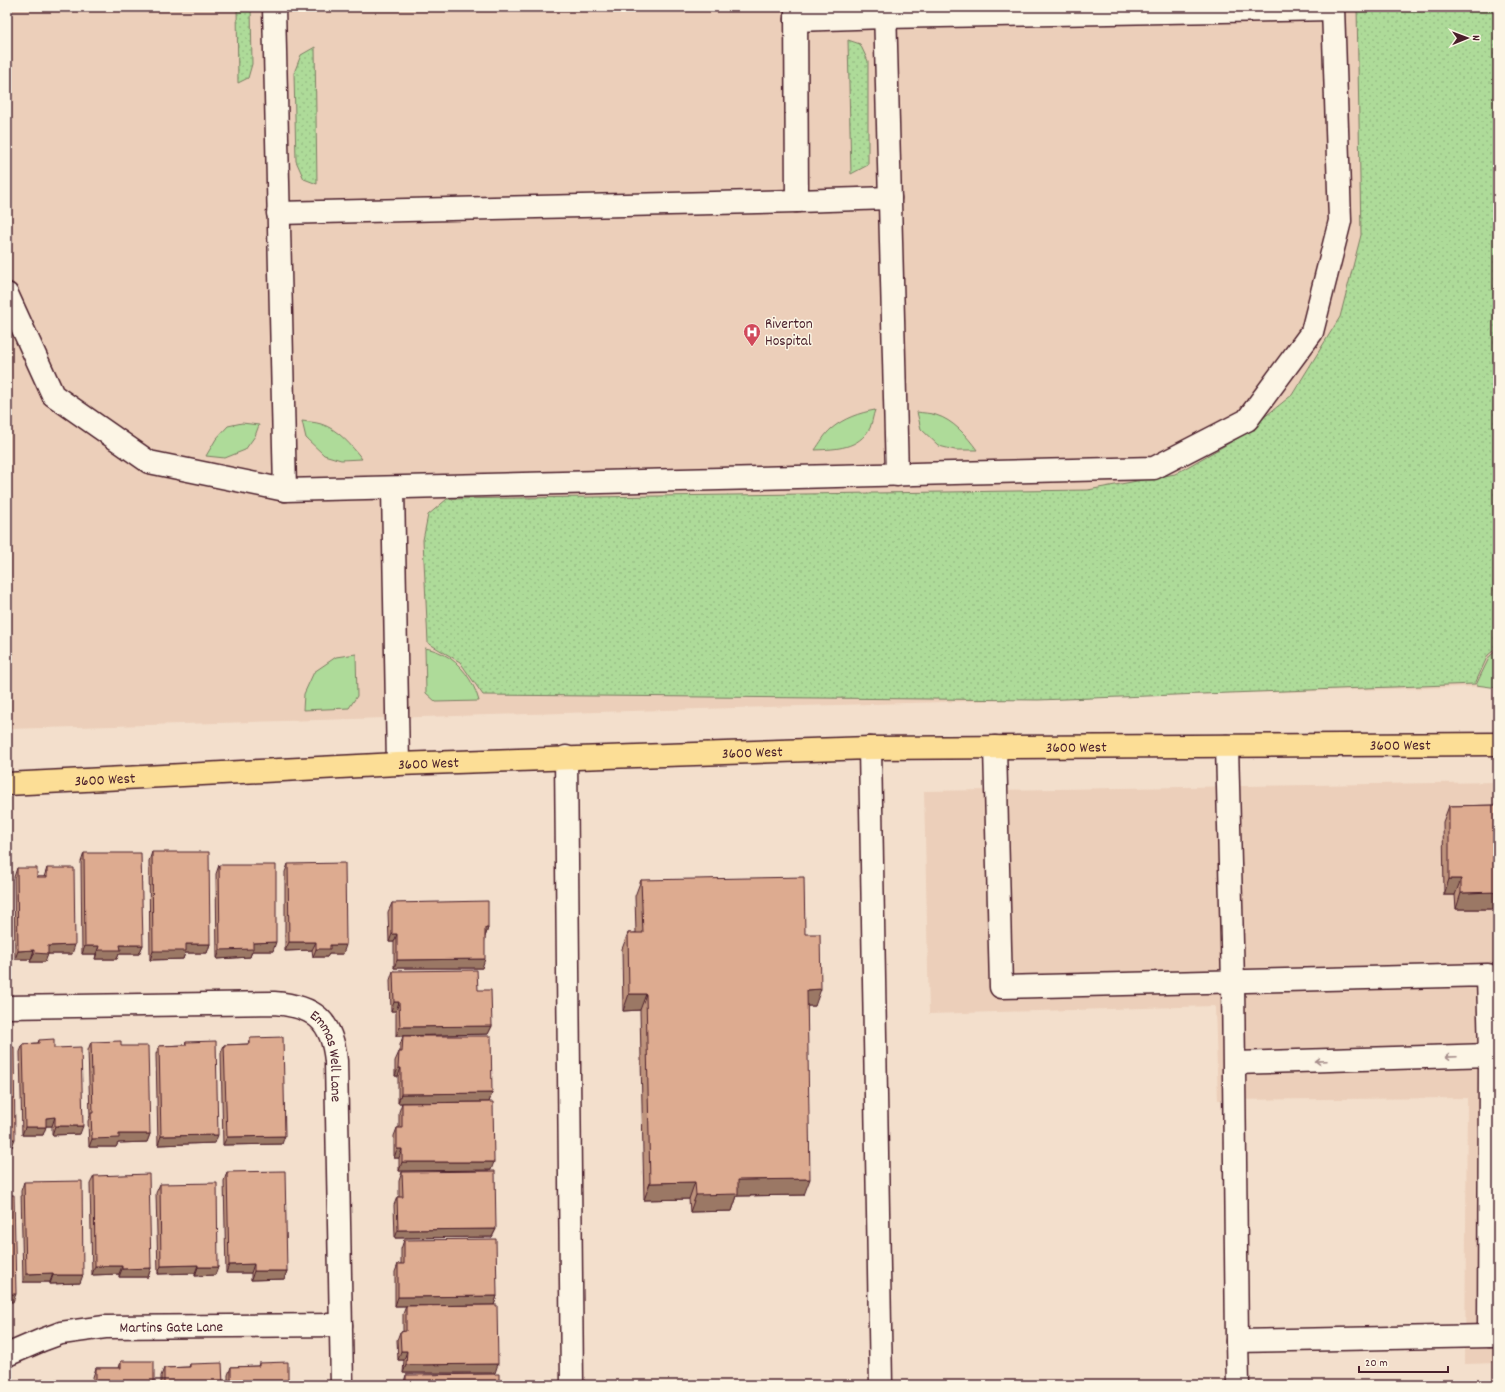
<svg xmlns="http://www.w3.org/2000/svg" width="1505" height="1392" font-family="Dekko,sans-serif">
<defs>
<pattern id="grass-dots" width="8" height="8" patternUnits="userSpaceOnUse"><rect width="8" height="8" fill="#aedb99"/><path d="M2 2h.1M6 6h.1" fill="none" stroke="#97bc84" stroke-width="1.8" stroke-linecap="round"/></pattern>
</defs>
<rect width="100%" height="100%" fill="#f3dfcc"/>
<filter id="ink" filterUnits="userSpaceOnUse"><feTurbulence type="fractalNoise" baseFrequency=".025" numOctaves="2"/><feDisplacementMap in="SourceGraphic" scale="8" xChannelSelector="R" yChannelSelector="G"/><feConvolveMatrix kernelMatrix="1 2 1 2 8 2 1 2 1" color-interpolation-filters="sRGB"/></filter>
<g filter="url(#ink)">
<!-- built -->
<g fill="#eccfba">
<path d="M 7,7 L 1498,7 L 1498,686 L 7,729 Z"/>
<path d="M 1498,782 L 1498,1363 L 1465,1364 L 1467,1098 L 1218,1100 L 1215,1006 L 929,1014 L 924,791 Z"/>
</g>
<!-- grass -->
<g fill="url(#grass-dots)" stroke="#7c7d62">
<path d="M 237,7 L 251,7 L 252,64 L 248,78 L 238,83 Z"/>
<path d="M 1357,7 L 1498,7 L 1498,647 L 1488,655 L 1475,684 L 1038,700 L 483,695 L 460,662 L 428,643 L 423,540 L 428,515 L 447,499 L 1088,490 L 1175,474 L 1238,438 L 1292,395 L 1340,317 L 1361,235 Z"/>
<path d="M 848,40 L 860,44 L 868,61 L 868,165 L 851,174 Z"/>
<path d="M 315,47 L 317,184 L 304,179 L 296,161 L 294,73 L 301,55 Z"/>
</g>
<!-- green -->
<g fill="#aedb99" stroke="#7c7d62">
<path d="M 875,410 C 873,415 872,423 870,428 C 858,449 837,449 815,450 C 820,443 825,434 831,429 C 844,418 859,413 875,410 Z"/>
<path d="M 917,412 C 923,413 930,413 936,415 C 953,420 967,436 977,450 L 955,450 L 939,446 L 921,429 Z"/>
<path d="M 302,421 C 308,422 315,422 321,424 C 338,429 352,446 362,459 L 341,460 L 324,455 L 306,438 Z"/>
<path d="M 242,423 L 259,425 L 255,436 L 245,450 L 225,458 L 206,456 L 216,439 L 228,426 Z"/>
<path d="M 425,648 C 431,649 437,651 443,654 C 461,663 474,682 479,701 L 436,702 L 426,693 Z"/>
<path d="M 1498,649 L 1498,688 L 1476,685 L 1490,656 Z"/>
<path d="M 356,654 L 357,696 L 349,708 L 303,710 L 304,694 L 314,672 L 336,657 Z"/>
</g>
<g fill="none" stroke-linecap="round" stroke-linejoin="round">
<defs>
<g id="minor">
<path d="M 274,7 L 285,490"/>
<path d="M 796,7 L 797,201"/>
<path d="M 885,7 L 897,475"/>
<path d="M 796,20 L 885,17 L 1333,9"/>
<path d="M 278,213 L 797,201 L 890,198"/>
<path d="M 7,294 L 53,395 L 149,462 L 285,490 L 1154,468 L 1247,420 L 1312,332 L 1340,221 L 1333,7"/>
<path d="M 393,488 L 398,764"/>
<path d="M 1227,746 L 1233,982 L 1237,1341 L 1489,1336"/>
<path d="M 995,747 L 1001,987 L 1488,975 L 1490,1055 L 1489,1336 L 1498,1336"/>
<path d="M 870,748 L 881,1385"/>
<path d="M 566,757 L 572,1385"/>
<path id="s1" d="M 7,1007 L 274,1003 C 313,1006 332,1019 336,1061 L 342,1385"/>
<path d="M 1235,1063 L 1490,1055"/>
<path d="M 1237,1341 L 1238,1385"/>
<path id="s2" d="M 7,1355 L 42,1340 L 61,1333 L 105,1327 L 341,1325"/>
</g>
<g id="major">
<path id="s3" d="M 7,784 L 398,764 L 870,748 L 1498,744"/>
</g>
</defs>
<!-- minor casing -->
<use href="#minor" stroke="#4a1f2b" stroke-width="25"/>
<!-- major casing -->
<use href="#major" stroke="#4a1f2b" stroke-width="25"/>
<!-- minor -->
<use href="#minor" stroke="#fcf5e5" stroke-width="22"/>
<!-- major -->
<use href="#major" stroke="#fcde96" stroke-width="22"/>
</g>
<!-- wall -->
<g fill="#be937c" stroke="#4a1f2b">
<path d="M 1498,805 L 1498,909 L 1456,909 L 1455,895 L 1444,895 L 1443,822 L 1449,806 Z"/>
<path d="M 152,852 L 210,944 L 207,953 L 185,953 L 183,959 L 150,960 L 149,861 Z"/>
<path d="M 84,853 L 143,945 L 139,954 L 119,954 L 117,959 L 95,959 L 96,954 L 82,954 L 81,862 Z"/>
<path d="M 288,864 L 343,954 L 329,954 L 327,957 L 313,957 L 312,950 L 285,951 L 285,872 Z"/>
<path d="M 219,865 L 273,951 L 252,951 L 250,957 L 217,959 L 216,874 Z"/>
<path d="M 17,868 L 37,877 L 44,877 L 47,868 L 72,954 L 48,954 L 45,962 L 30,962 L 31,959 L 15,959 L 14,877 Z"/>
<path d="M 641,880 L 805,934 L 815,1006 L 807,1006 L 804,1195 L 737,1196 L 732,1211 L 690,1212 L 689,1199 L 644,1200 L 640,1010 L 623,1011 L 622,949 L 628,933 L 636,933 L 635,896 Z"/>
<path d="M 392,903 L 488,928 L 485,937 L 482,968 L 394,968 L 394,942 L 389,942 L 388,912 Z"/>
<path d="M 393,971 L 478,990 L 492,1026 L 488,1034 L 396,1036 L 396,1011 L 391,1011 L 390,980 Z"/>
<path d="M 403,1036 L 492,1093 L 489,1102 L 398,1103 L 398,1076 L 395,1076 L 395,1061 L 399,1052 L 400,1052 L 400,1045 Z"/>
<path d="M 250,1038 L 282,1144 L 223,1145 L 221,1053 L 224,1045 L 248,1044 Z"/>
<path d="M 39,1040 L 54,1048 L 80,1134 L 52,1135 L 52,1126 L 46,1126 L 43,1135 L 22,1135 L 20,1052 L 23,1044 L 38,1043 Z"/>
<path d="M 91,1042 L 121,1046 L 150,1134 L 147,1142 L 118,1143 L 116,1147 L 89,1147 L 88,1121 L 90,1116 L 88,1050 Z"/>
<path d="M 186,1042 L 215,1143 L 158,1145 L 156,1054 L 159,1046 L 185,1045 Z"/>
<path d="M 402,1103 L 491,1170 L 399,1171 L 399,1158 L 394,1158 L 394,1136 L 397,1128 L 399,1128 L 399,1112 Z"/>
<path d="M 227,1172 L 287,1271 L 284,1279 L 251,1280 L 251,1273 L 226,1273 L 224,1181 Z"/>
<path d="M 402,1172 L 496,1229 L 492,1237 L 395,1238 L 394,1205 L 397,1197 L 399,1197 L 399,1181 Z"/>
<path d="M 94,1176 L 151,1268 L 148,1277 L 119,1277 L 119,1274 L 92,1275 L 90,1184 Z"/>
<path d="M 24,1182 L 80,1283 L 50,1284 L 50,1282 L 23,1282 L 21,1191 Z"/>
<path d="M 160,1184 L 218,1267 L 215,1275 L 195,1276 L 195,1273 L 158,1274 L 156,1193 Z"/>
<path d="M 404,1240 L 497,1296 L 494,1305 L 395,1306 L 395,1272 L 398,1264 L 401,1264 L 401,1249 Z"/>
<path d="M 406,1306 L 495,1373 L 403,1373 L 404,1360 L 398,1360 L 397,1340 L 400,1332 L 403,1332 L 403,1314 Z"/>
<path d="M 121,1361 L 154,1385 L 93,1385 L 93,1377 L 96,1368 L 119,1368 Z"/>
<path d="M 259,1363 L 288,1385 L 228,1385 L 228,1375 L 231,1367 L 258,1366 Z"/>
<path d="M 190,1364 L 223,1385 L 161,1385 L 161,1376 L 164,1368 L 189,1367 Z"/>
<path d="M 406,1375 L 499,1385 L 403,1385 Z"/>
</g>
<!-- shaded-wall -->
<g fill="#9b7865" stroke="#4a1f2b">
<path d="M 1449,879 L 1461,879 L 1455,895 L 1444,895 Z"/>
<path d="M 1498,892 L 1498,909 L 1456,909 L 1461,893 Z"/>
<path d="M 485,928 L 488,928 L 485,937 L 482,937 Z"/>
<path d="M 392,934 L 397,934 L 394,942 L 389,942 Z"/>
<path d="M 276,942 L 273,951 L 252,951 L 250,957 L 217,959 L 220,950 L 253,943 Z"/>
<path d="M 289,942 L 316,942 L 312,950 L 285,951 Z"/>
<path d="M 186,944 L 210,944 L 207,953 L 185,953 L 183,959 L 150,960 L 153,951 Z"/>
<path d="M 75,945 L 72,954 L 48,954 L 45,962 L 30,962 L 34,953 L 48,946 Z"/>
<path d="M 120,945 L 143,945 L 139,954 L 119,954 L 117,959 L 95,959 L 98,950 Z"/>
<path d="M 330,945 L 346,945 L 343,954 L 329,954 L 327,957 L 313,957 L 316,949 Z"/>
<path d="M 85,946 L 99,946 L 96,954 L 82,954 Z"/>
<path d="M 34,950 L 31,959 L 15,959 L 18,951 Z"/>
<path d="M 485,959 L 482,968 L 394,968 L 397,960 Z"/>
<path d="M 821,989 L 815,1006 L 801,1006 L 807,990 Z"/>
<path d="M 629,994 L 646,994 L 640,1010 L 623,1011 Z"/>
<path d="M 394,1002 L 399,1002 L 396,1011 L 391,1011 Z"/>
<path d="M 492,1026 L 488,1034 L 396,1036 L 400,1027 Z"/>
<path d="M 398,1068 L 401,1068 L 398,1076 L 395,1076 Z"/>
<path d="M 492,1093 L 489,1102 L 398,1103 L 401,1094 Z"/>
<path d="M 55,1117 L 52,1126 L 43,1126 L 46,1118 Z"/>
<path d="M 55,1126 L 83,1126 L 80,1134 L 52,1135 Z"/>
<path d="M 25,1127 L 46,1127 L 43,1135 L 22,1135 Z"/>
<path d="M 119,1134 L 150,1134 L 147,1142 L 118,1143 L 116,1147 L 89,1147 L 92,1139 Z"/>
<path d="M 218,1135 L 215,1143 L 158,1145 L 161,1136 Z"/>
<path d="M 285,1136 L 282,1144 L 223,1145 L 227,1137 Z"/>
<path d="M 7,1139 L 15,1139 L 12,1147 L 7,1147 Z"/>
<path d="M 397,1149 L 402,1149 L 399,1158 L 394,1158 Z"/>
<path d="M 402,1162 L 494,1162 L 491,1170 L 399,1171 Z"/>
<path d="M 810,1179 L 804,1195 L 737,1196 L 732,1211 L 690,1212 L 696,1195 L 738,1180 Z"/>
<path d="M 695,1182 L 689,1199 L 644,1200 L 650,1183 Z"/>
<path d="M 496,1229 L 492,1237 L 395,1238 L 398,1230 Z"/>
<path d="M 254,1264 L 251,1273 L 226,1273 L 229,1265 Z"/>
<path d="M 198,1265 L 195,1273 L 158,1274 L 161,1266 Z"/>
<path d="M 95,1266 L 122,1266 L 119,1274 L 92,1275 Z"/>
<path d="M 198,1267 L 218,1267 L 215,1275 L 195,1276 Z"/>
<path d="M 151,1268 L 148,1277 L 119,1277 L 122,1269 Z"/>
<path d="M 254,1271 L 287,1271 L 284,1279 L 251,1280 Z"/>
<path d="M 53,1273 L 50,1282 L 23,1282 L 26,1274 Z"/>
<path d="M 53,1275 L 83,1275 L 80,1283 L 50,1284 Z"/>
<path d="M 7,1294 L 16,1294 L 13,1302 L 7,1302 Z"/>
<path d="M 497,1296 L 494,1305 L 395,1306 L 398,1297 Z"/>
<path d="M 401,1351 L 407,1351 L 404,1360 L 398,1360 Z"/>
<path d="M 498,1364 L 495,1373 L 403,1373 L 406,1365 Z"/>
</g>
<!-- building -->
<g fill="#ddab90" stroke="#4a1f2b">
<path d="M 1498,805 L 1498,892 L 1461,893 L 1461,879 L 1449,879 L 1449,806 Z"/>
<path d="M 152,852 L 209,852 L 210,944 L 186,944 L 186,951 L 153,951 Z"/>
<path d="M 84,853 L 141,853 L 143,945 L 120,945 L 121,950 L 98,950 L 99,946 L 85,946 Z"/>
<path d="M 345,863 L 346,945 L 330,945 L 330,949 L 316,949 L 316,942 L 289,942 L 288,864 Z"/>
<path d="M 219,865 L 276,865 L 276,942 L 253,943 L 253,949 L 220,950 Z"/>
<path d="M 17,868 L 37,868 L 37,877 L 47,877 L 47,868 L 74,868 L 75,945 L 48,946 L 48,954 L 34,953 L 34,950 L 18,951 Z"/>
<path d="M 804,877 L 805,934 L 820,934 L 821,989 L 807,990 L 810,1179 L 738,1180 L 738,1194 L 696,1195 L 695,1182 L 650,1183 L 646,994 L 629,994 L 628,933 L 643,933 L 641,880 Z"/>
<path d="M 488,901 L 488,928 L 485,928 L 485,959 L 397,960 L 397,934 L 392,934 L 392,903 Z"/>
<path d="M 477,970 L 478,990 L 491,990 L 492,1026 L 400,1027 L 399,1002 L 394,1002 L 393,971 Z"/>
<path d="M 403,1036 L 491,1036 L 492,1093 L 401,1094 L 401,1068 L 398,1068 L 399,1052 L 402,1052 Z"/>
<path d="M 283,1037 L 285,1136 L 227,1137 L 224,1045 L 250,1044 L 250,1038 Z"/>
<path d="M 54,1039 L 54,1048 L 81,1047 L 83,1126 L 55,1126 L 55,1117 L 46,1118 L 46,1127 L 25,1127 L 23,1044 L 39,1043 L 39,1040 Z"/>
<path d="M 121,1041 L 121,1046 L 148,1046 L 150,1134 L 119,1134 L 119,1138 L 92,1139 L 91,1113 L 93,1113 L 91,1042 Z"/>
<path d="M 216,1041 L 218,1135 L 161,1136 L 159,1046 L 186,1045 L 186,1042 Z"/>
<path d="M 7,1047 L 14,1047 L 15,1139 L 7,1139 Z"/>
<path d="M 493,1102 L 494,1162 L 402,1162 L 402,1149 L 397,1149 L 397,1128 L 402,1128 L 402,1103 Z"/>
<path d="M 285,1171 L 287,1271 L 254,1271 L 254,1264 L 229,1265 L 227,1172 Z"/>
<path d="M 495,1171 L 496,1229 L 398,1230 L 397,1197 L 403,1197 L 402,1172 Z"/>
<path d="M 149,1174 L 151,1268 L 122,1269 L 122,1266 L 95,1266 L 94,1176 Z"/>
<path d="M 82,1181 L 83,1275 L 53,1275 L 53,1273 L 26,1274 L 24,1182 Z"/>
<path d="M 217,1183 L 218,1267 L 198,1267 L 198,1265 L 161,1266 L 160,1184 Z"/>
<path d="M 7,1195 L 14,1195 L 16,1294 L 7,1294 Z"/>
<path d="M 496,1239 L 497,1296 L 398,1297 L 398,1264 L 404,1264 L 404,1240 Z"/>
<path d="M 497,1305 L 498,1364 L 406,1365 L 407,1351 L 401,1351 L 400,1332 L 406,1331 L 406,1306 Z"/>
<path d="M 121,1361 L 154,1361 L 154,1385 L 96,1385 L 96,1368 L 121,1368 Z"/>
<path d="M 288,1362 L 288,1385 L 231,1385 L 231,1367 L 259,1366 L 259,1363 Z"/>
<path d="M 222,1363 L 223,1385 L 164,1385 L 164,1368 L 190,1367 L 190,1364 Z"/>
<path d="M 499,1374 L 499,1385 L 406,1385 L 406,1375 Z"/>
<path d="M 44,1379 L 47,1384 L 57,1379 L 60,1385 L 30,1385 Z"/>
</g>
<!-- one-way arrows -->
<defs><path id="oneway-shaft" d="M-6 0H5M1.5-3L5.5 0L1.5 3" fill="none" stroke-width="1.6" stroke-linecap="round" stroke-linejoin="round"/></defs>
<g stroke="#a38a88">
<use href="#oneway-shaft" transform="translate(1451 1057) rotate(178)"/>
<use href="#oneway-shaft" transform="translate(1321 1061) rotate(178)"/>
</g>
</g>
<!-- icons -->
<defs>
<symbol id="hospital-pin" viewBox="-11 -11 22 30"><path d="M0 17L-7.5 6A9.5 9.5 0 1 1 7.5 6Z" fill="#d1495b" stroke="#fcf5e5"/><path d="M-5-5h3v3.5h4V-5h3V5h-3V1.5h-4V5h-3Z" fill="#fff"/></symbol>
</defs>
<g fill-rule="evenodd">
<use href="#hospital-pin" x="742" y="322" width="20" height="27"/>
</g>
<g text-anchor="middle" stroke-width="3" stroke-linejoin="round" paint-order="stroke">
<!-- poi labels -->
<g font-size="15" fill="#4a1f2b" stroke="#fcf5e5" text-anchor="start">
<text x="765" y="328">Riverton<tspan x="765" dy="17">Hospital</tspan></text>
</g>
<!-- street labels -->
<g font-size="15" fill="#4a1f2b" stroke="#fcf5e5">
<text dy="5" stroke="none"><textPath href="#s3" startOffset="1394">3600 West</textPath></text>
<text dy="5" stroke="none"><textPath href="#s3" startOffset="1070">3600 West</textPath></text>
<text dy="5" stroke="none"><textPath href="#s3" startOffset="746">3600 West</textPath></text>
<text dy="5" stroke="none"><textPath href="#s3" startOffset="422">3600 West</textPath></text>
<text dy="5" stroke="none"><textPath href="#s3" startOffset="98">3600 West</textPath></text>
<text dy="5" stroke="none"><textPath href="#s1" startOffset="355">Emmas Well Lane</textPath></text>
<text dy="5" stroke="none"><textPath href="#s2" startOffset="169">Martins Gate Lane</textPath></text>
</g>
</g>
<!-- margin -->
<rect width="1505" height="1392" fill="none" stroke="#fcf5e5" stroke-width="24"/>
<rect x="12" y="12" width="1481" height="1368" fill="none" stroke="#4a1f2b" stroke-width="1.5" filter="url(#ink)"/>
<!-- north arrow -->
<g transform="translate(1467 38) rotate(89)" stroke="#fcf5e5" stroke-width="3" paint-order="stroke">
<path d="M0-3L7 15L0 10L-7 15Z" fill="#4a1f2b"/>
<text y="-6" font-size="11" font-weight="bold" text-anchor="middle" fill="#4a1f2b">N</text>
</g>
<!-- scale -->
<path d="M1359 1366v6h89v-6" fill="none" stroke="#4a1f2b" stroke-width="2"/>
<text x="1365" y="1366" font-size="12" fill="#4a1f2b" stroke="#fcf5e5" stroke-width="3" paint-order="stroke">20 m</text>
</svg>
